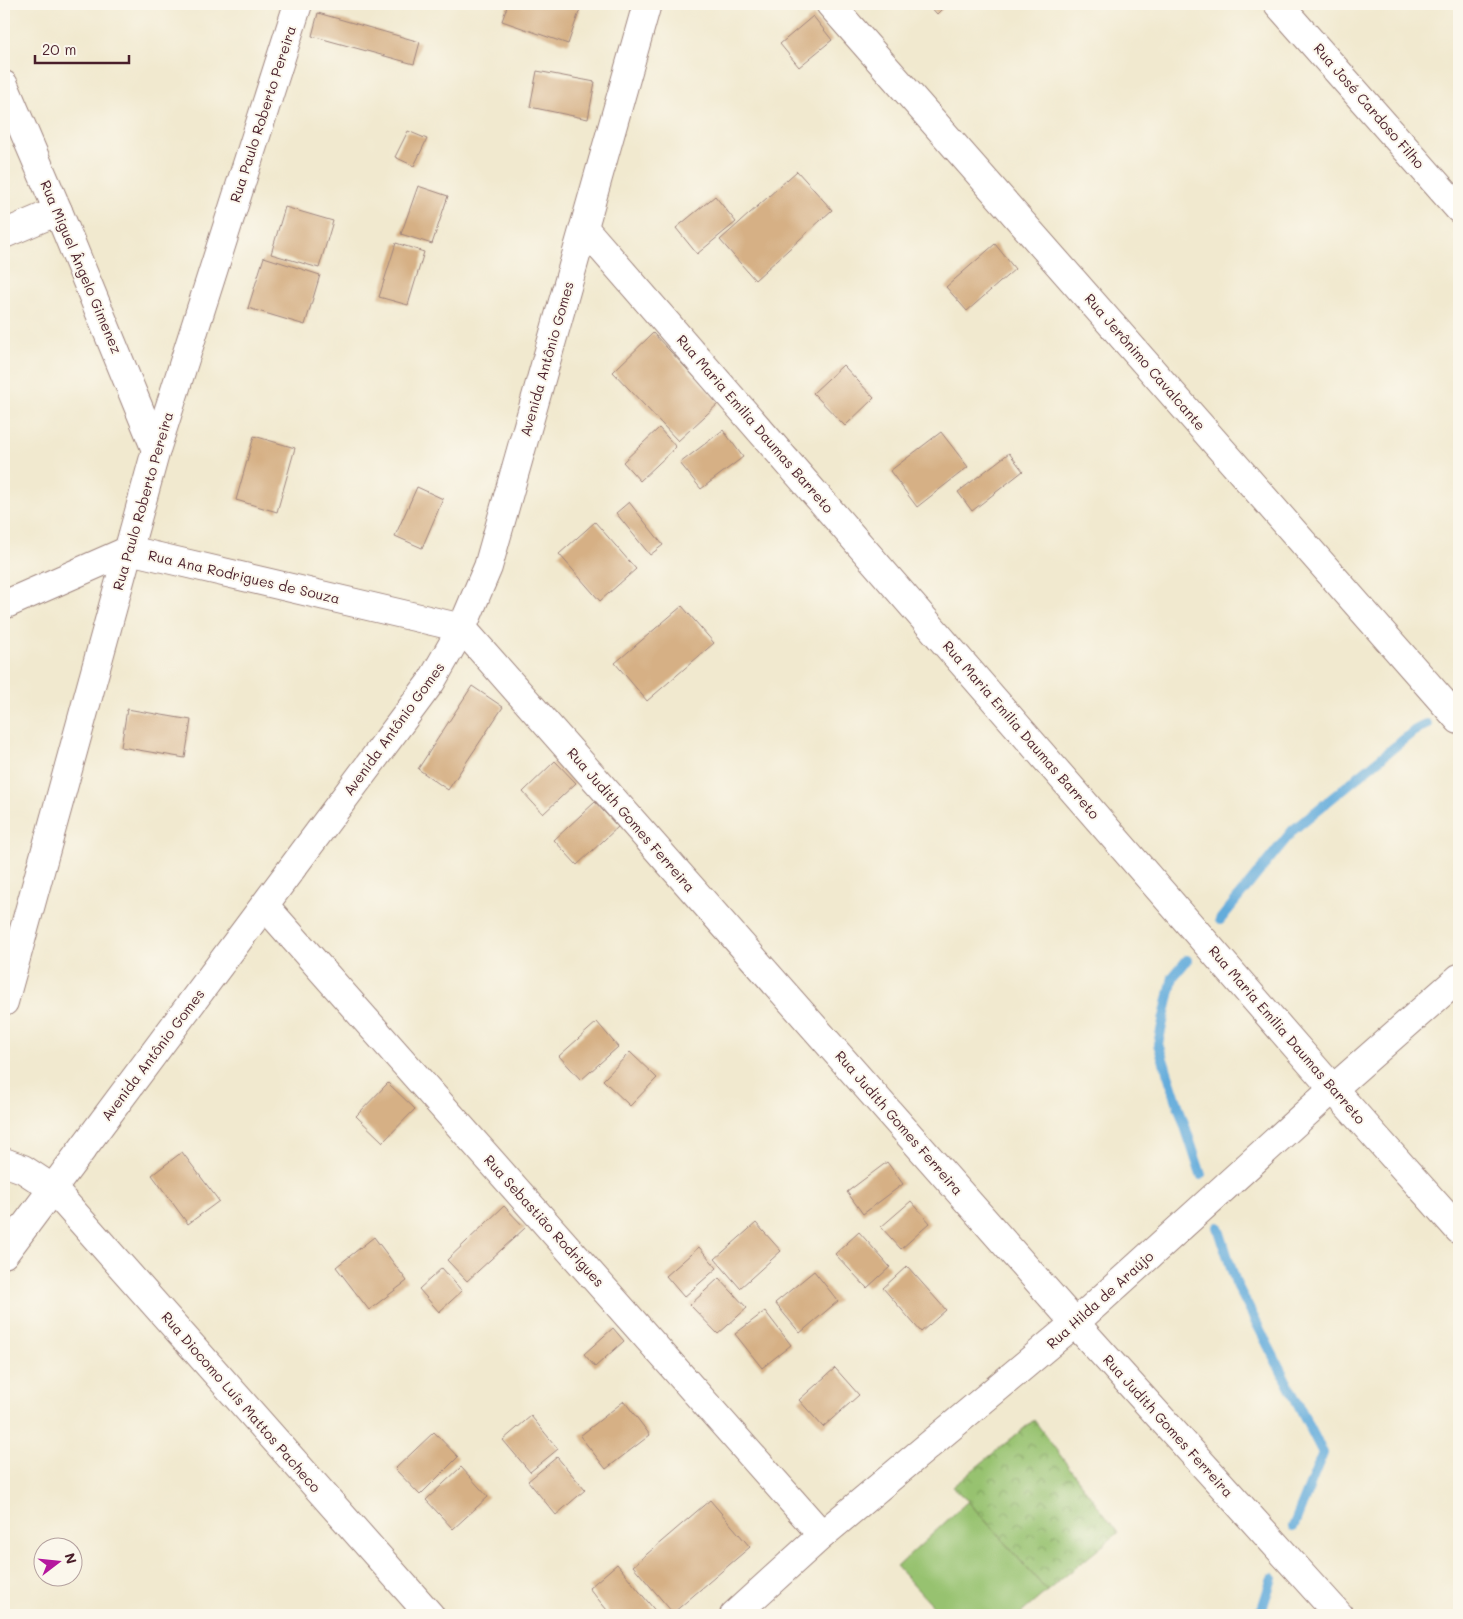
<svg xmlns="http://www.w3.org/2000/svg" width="1463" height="1619" font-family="Mali,sans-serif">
<defs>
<pattern id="park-crowns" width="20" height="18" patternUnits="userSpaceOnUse" patternTransform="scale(1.25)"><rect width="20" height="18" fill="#97c270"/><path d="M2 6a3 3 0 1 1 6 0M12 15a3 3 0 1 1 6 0" fill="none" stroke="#7d9d5c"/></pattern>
</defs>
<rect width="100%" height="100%" fill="#fbf7ec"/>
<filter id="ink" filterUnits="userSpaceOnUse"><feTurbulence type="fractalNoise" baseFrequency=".02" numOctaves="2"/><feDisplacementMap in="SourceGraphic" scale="10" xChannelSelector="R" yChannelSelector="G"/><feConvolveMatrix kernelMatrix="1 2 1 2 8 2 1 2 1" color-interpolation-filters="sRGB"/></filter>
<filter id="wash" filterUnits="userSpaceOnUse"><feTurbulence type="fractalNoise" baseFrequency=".0096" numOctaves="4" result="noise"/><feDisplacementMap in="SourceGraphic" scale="20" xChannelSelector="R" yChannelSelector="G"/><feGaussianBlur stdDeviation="1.12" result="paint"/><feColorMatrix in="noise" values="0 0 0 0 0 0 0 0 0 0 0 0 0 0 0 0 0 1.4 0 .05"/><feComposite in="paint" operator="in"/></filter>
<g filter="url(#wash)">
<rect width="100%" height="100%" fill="#f1e9cf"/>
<!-- park -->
<path fill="url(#park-crowns)" stroke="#70704e" d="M 1034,1420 L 1118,1533 L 1047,1591 L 968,1501 L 952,1487 Z"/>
<!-- garden -->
<path fill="#97c270" stroke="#70704e" d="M 968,1501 L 1047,1591 L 1019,1615 L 941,1615 L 897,1567 Z"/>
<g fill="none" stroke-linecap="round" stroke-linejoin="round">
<!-- stream -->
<g stroke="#63acdb" stroke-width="10">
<path d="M 1220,920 L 1293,830 L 1414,731 L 1427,724"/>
<path d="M 1187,960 L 1173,977 L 1158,1044 L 1201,1175"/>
<path d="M 1218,1227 L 1236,1283 L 1323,1453 L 1293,1527"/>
<path d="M 1260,1615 L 1272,1578"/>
</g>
</g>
<g id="blocks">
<!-- building -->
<g fill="#d6b085">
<path d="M 508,4 L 565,4 L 580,9 L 568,44 L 502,21 Z"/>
<path d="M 928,4 L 947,4 L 937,14 Z"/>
<path d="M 318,13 L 420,42 L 414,64 L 312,36 Z"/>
<path d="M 813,16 L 832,40 L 799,67 L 780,44 Z"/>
<path d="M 537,71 L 595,82 L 588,119 L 530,107 Z"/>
<path d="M 408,131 L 427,139 L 414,166 L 395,157 Z"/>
<path d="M 797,171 L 832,210 L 755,280 L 720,240 Z"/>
<path d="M 418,186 L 448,196 L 432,244 L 401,234 Z"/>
<path d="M 715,196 L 736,222 L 697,254 L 676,228 Z"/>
<path d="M 285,207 L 333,221 L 319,268 L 271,254 Z"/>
<path d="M 396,243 L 424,252 L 408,305 L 379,297 Z"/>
<path d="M 995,244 L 1015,269 L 967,311 L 946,287 Z"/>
<path d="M 264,257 L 320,275 L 305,325 L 248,308 Z"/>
<path d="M 653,333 L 719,403 L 678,441 L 613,372 Z"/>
<path d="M 843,365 L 874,398 L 845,426 L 813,393 Z"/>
<path d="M 659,428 L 676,447 L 640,481 L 623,462 Z"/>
<path d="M 723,430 L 743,457 L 701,489 L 680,463 Z"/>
<path d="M 941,432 L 968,467 L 917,507 L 890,471 Z"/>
<path d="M 254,436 L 295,448 L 277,512 L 236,500 Z"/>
<path d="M 1009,453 L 1023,471 L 972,511 L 958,492 Z"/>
<path d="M 417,487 L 443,499 L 422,548 L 395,536 Z"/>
<path d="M 629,502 L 663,545 L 650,555 L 616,513 Z"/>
<path d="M 595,522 L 636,569 L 600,601 L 559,554 Z"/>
<path d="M 682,606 L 714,643 L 647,701 L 615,663 Z"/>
<path d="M 472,686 L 503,707 L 448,790 L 418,769 Z"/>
<path d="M 127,709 L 191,720 L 185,758 L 121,747 Z"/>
<path d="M 555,761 L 576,783 L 543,814 L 523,792 Z"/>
<path d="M 595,802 L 618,827 L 577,865 L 554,840 Z"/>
<path d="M 597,1022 L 618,1047 L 581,1080 L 559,1056 Z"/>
<path d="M 630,1052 L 657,1078 L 630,1106 L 603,1080 Z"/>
<path d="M 388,1083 L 415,1109 L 383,1142 L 356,1116 Z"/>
<path d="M 182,1152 L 219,1201 L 188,1224 L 152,1175 Z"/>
<path d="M 887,1162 L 903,1184 L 863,1214 L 847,1192 Z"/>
<path d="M 911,1201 L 930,1223 L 901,1249 L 881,1227 Z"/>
<path d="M 504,1206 L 525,1228 L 467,1281 L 447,1260 Z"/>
<path d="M 756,1223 L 781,1251 L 740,1288 L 715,1259 Z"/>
<path d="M 859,1232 L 890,1267 L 867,1288 L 835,1254 Z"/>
<path d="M 374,1237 L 407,1281 L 369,1310 L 336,1267 Z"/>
<path d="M 699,1247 L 717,1268 L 684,1297 L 666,1276 Z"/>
<path d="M 907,1266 L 946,1310 L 921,1332 L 883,1288 Z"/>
<path d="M 442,1268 L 462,1291 L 439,1312 L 419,1289 Z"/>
<path d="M 814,1271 L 838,1301 L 800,1333 L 775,1303 Z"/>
<path d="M 719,1278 L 747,1308 L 718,1334 L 690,1305 Z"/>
<path d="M 765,1311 L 791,1345 L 762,1368 L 735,1334 Z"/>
<path d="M 613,1328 L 624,1341 L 595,1367 L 584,1354 Z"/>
<path d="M 835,1368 L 859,1395 L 823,1427 L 799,1400 Z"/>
<path d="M 624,1401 L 650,1435 L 606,1469 L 580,1436 Z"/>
<path d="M 531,1416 L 558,1449 L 530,1472 L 503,1440 Z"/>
<path d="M 434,1432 L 458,1457 L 420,1495 L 395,1469 Z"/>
<path d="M 557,1457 L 585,1490 L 556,1515 L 528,1481 Z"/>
<path d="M 461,1467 L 488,1497 L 453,1529 L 426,1500 Z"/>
<path d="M 710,1500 L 750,1547 L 673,1613 L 633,1566 Z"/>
<path d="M 617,1564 L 657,1613 L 655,1615 L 611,1615 L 589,1588 Z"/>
</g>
</g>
</g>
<g filter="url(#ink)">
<use href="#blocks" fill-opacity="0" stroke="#9e847d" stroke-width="1"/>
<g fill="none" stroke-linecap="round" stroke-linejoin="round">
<defs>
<g id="minor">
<path d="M 830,4 L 1459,720"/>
<path d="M 1278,4 L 1459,209"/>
<path d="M 4,85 L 58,211 L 156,450"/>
<path d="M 584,228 L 1333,1089 L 1459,1230"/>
<path d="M 4,234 L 58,211"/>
<path d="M 4,605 L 129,550 L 462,628 L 1075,1323 L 1339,1615"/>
<path d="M 265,906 L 822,1535"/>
<path d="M 4,1002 L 156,450 L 298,4"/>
<path d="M 4,1162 L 23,1169 L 52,1188 L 430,1615"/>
<path d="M 4,1254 L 431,682 L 462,628 L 488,567 L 647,4"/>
<path d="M 734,1615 L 822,1535 L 1075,1323 L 1333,1089 L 1459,978"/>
</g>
</defs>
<!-- minor casing -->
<use href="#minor" stroke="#9e847d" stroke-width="30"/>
<!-- minor -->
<use href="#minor" stroke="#fff" stroke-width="28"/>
</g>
</g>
<g text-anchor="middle" stroke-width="4" stroke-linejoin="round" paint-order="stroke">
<!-- street labels -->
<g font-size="14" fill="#4a1f2b" stroke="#fbf7ec">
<text transform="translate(1369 106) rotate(49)" y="5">Rua José Cardoso Filho</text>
<text transform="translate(263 114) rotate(-72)" y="5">Rua Paulo Roberto Pereira</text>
<text transform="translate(81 267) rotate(67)" y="5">Rua Miguel Ângelo Gimenez</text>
<text transform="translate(547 359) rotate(-74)" y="5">Avenida Antônio Gomes</text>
<text transform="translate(1145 362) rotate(49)" y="5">Rua Jerônimo Cavalcante</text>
<text transform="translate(755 424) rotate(49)" y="5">Rua Maria Emilia Daumas Barreto</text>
<text transform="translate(143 501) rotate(-74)" y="5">Rua Paulo Roberto Pereira</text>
<text transform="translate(244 577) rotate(13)" y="5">Rua Ana Rodrigues de Souza</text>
<text transform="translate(394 729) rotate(-54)" y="5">Avenida Antônio Gomes</text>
<text transform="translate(1021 730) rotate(49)" y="5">Rua Maria Emilia Daumas Barreto</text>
<text transform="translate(631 820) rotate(49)" y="5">Rua Judith Gomes Ferreira</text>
<text transform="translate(1287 1035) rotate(49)" y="5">Rua Maria Emilia Daumas Barreto</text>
<text transform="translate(153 1055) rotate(-53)" y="5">Avenida Antônio Gomes</text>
<text transform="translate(899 1123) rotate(49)" y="5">Rua Judith Gomes Ferreira</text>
<text transform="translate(544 1221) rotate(48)" y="5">Rua Sebastião Rodrigues</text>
<text transform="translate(1100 1300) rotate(-42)" y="5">Rua Hilda de Araújo</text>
<text transform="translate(241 1402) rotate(49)" y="5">Rua Diocomo Luís Mattos Pacheco</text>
<text transform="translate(1168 1426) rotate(48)" y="5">Rua Judith Gomes Ferreira</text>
</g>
</g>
<!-- margin -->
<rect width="1463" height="1619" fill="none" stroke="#fbf7ec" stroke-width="20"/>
<!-- north arrow -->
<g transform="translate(58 1562) rotate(74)"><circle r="24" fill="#fbf7ec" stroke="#b4a19f"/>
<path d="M0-4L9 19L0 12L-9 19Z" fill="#b5179e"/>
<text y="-8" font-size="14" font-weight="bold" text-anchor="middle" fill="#4a1f2b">N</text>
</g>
<!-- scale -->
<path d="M35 55v8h94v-8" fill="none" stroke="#4a1f2b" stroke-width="2.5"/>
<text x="42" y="55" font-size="15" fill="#4a1f2b" stroke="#fbf7ec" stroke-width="4" paint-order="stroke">20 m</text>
</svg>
